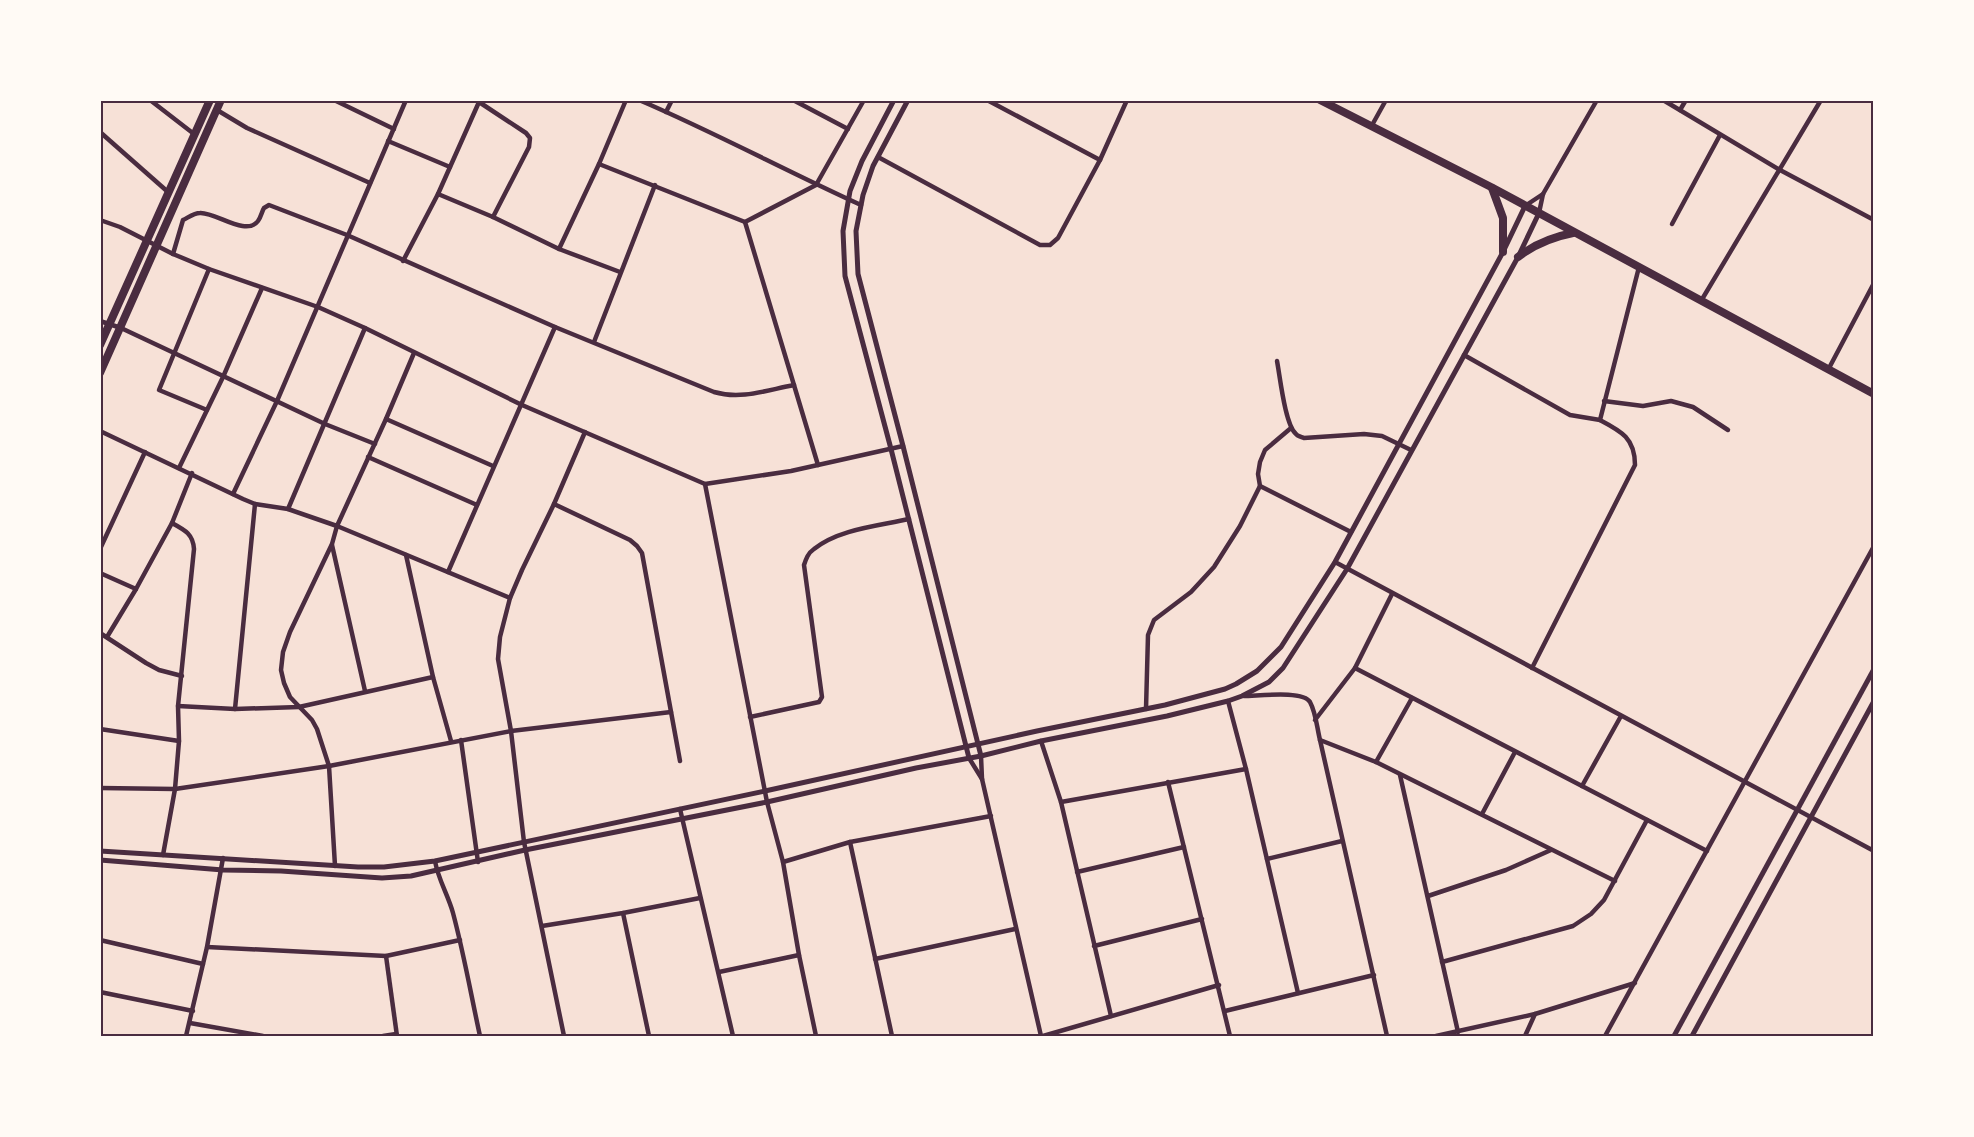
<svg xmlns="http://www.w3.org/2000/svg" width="1974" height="1137" font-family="'Asap Condensed',sans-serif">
<rect width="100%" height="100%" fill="#f7e1d7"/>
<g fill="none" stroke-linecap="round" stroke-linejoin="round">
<!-- minor -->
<g stroke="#4a2c40" stroke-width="4.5">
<path d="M 150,100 L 194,134"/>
<path d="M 334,100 L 394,129"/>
<path d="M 639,100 C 714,132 786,171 861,205"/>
<path d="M 793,100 L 848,129"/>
<path d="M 987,100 L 1100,160"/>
<path d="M 1663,100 L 1780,170 L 1874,220"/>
<path d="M 217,110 L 247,128 L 370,183"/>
<path d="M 1680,110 L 1686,100"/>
<path d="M 666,112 L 672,100"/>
<path d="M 1371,127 L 1386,100"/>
<path d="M 100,132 L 168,192"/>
<path d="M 388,141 L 450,167"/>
<path d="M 878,157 L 1040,245 L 1050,245 L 1058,238 L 1100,160 L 1127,100"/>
<path d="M 599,164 L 745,222"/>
<path d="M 438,194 L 493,217 L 559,249 L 620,272"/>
<path d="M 1525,206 L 1543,194"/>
<path d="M 1539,213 L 1543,194 L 1597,100"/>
<path d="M 100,220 L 120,227 L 173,254 L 209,269 L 318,307 L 365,328 L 522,405 L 705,484 L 791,471 L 903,446"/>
<path d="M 1672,224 L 1720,135"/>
<path d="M 559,249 L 599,164 L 626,100"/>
<path d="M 173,254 L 183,220 C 189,217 194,213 200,213 C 216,212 246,237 258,221 C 261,217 262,211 264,208 L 269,205 L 347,235 L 555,327 L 714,392 C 741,400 767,390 794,385"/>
<path d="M 403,261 L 438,194 L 479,102 L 526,133 L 530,138 L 529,147 L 493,217"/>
<path d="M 1701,301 L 1821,100"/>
<path d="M 100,321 L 121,328 L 325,424 L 375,444"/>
<path d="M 594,342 L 655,185"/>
<path d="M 1464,355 L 1570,415 L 1600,420"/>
<path d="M 1277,361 C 1280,376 1285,425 1296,434 C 1297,436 1302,437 1304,438 L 1364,434 L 1382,436 L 1411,450"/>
<path d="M 1828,370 L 1874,283"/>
<path d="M 1604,401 L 1643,406 L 1671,401 L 1693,407 L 1728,430"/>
<path d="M 207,410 L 159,390 L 209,269"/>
<path d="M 386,419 L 493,466"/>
<path d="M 100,431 L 243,499 L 255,504 L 288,509 L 337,526 L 510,598"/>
<path d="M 368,457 L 477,505"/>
<path d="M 818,465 L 745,222 L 816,185 L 864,100"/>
<path d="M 179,468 L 223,377 L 262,288"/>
<path d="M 705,484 L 767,802 L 783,862 L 799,955 L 816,1036"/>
<path d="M 1260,486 L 1351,532"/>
<path d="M 233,494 L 277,401 L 406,100"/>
<path d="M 554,504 L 630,540 L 637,546 L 642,553 L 680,761"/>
<path d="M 288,509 L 365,328"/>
<path d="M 332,545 L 365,691"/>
<path d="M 100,549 L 145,452"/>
<path d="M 406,555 L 433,677 L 451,741"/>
<path d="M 1335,562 L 1874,851"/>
<path d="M 448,572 L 555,327"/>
<path d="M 100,573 L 136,589"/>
<path d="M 100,633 L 146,663 L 159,670 L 182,676"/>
<path d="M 107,637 L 136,589 L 172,523 L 192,473"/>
<path d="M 1355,668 L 1707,851"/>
<path d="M 1532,668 L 1635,465 C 1635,438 1621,431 1600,420 L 1639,267"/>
<path d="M 1244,696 C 1258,696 1303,690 1310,702 C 1316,713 1317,728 1320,740 L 1387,1036"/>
<path d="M 1228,701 L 1246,769 L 1298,993"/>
<path d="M 178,706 L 235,709 L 299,707 L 433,677"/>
<path d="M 235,709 L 255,504"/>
<path d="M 1146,709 L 1148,635 L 1154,620 L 1191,592 L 1214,567 L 1240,526 L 1260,486 L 1258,474 L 1260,462 L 1265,450 L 1291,428"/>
<path d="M 750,717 L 819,702 L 822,697 L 804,565 C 806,559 808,553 814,549 C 839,529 878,526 909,519"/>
<path d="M 1315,720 L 1355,668 L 1392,594"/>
<path d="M 100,729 L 179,741"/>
<path d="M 461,740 L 478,862"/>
<path d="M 1320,740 L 1376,762 L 1615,881"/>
<path d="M 1041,741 L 1061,802 L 1111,1016"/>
<path d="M 981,756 L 982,779 L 1041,1036"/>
<path d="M 969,758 L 982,779"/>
<path d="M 1376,762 L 1412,698"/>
<path d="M 1400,775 L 1458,1032"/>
<path d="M 1168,782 L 1230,1036"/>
<path d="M 1582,786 L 1621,716"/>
<path d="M 100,788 L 175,789 L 329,766 L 511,731 L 671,712"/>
<path d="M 1061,802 L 1246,769"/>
<path d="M 680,809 L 733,1036"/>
<path d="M 1482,814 L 1515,752"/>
<path d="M 850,842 L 892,1036"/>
<path d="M 163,855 L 175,789 L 179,741 L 178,706 L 194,549 C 193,534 185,530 172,523"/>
<path d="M 1267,859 L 1342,841"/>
<path d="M 435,861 C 438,879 448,895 453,913 C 464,954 471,995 480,1036"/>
<path d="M 783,862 L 850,842 L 991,816"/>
<path d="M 335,866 L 329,766 L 317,729 L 312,720 L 290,697 L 284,683 L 281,670 L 283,652 L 290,632 L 332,544 L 337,526 L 386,419 L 414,353"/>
<path d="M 1077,872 L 1184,847"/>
<path d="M 1428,896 L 1506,870 L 1551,850"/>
<path d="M 623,913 L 649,1036"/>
<path d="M 542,926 L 623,913 L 700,898"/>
<path d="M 100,940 L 203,964"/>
<path d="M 1094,946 L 1202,919"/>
<path d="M 207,947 L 386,956 L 460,940"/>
<path d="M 386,956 L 397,1036"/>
<path d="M 875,959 L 1015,929"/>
<path d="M 1442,962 L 1573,926 L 1591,914 L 1604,900 L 1647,820"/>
<path d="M 719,972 L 799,955"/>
<path d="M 100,992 L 193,1011"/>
<path d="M 1225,1011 L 1374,975"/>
<path d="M 1535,1014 L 1635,983"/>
<path d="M 190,1023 L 263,1036"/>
<path d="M 186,1036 L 207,947 L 223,858"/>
<path d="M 383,1036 L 396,1034"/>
<path d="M 564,1036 L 524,842 L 511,731 L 498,659 L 500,637 L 510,598 L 522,570 L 554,504 L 585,432"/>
<path d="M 1043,1036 L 1219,985"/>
<path d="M 1436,1036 L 1535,1014 L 1525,1036"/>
<path d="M 1605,1036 L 1874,546"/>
</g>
<!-- tertiary -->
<g stroke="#4a2c40" stroke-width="5">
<path d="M 894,100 L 862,161 L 850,191 L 843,231 L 845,276 L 891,449 L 969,758"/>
<path d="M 908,100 L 873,166 L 863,195 L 856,231 L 858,274 L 903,446 L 981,756"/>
<path d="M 100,851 L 358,867 L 384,867 L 435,861 L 765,791 L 1037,731 L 1165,705 L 1225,689 L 1236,684 L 1257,671 L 1281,647 L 1335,562 L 1503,252 L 1525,206"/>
<path d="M 100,860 L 223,870 L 281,871 L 382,878 L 411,876 L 525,850 L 767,802 L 916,768 L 981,756 L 1041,741 L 1167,716 L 1228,701 L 1242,696 L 1269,682 L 1283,668 L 1347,569 L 1518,257 L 1539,213"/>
<path d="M 1674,1036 L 1874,669"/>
<path d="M 1692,1036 L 1874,701"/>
</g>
<!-- trunk -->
<g stroke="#4a2c40" stroke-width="8">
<path d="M 1320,100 L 1491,187 L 1874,394"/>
<path d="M 1492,188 L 1503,218 L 1503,252"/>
<path d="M 1518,257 C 1535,244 1552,237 1573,233"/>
<path d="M 100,345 L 210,100"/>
<path d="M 100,373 L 221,100"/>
</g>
</g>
<!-- border -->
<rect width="1974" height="1137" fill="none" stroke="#fffaf5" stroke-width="204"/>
<rect x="102" y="102" width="1770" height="933" fill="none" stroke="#4a2c40" stroke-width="2"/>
</svg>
